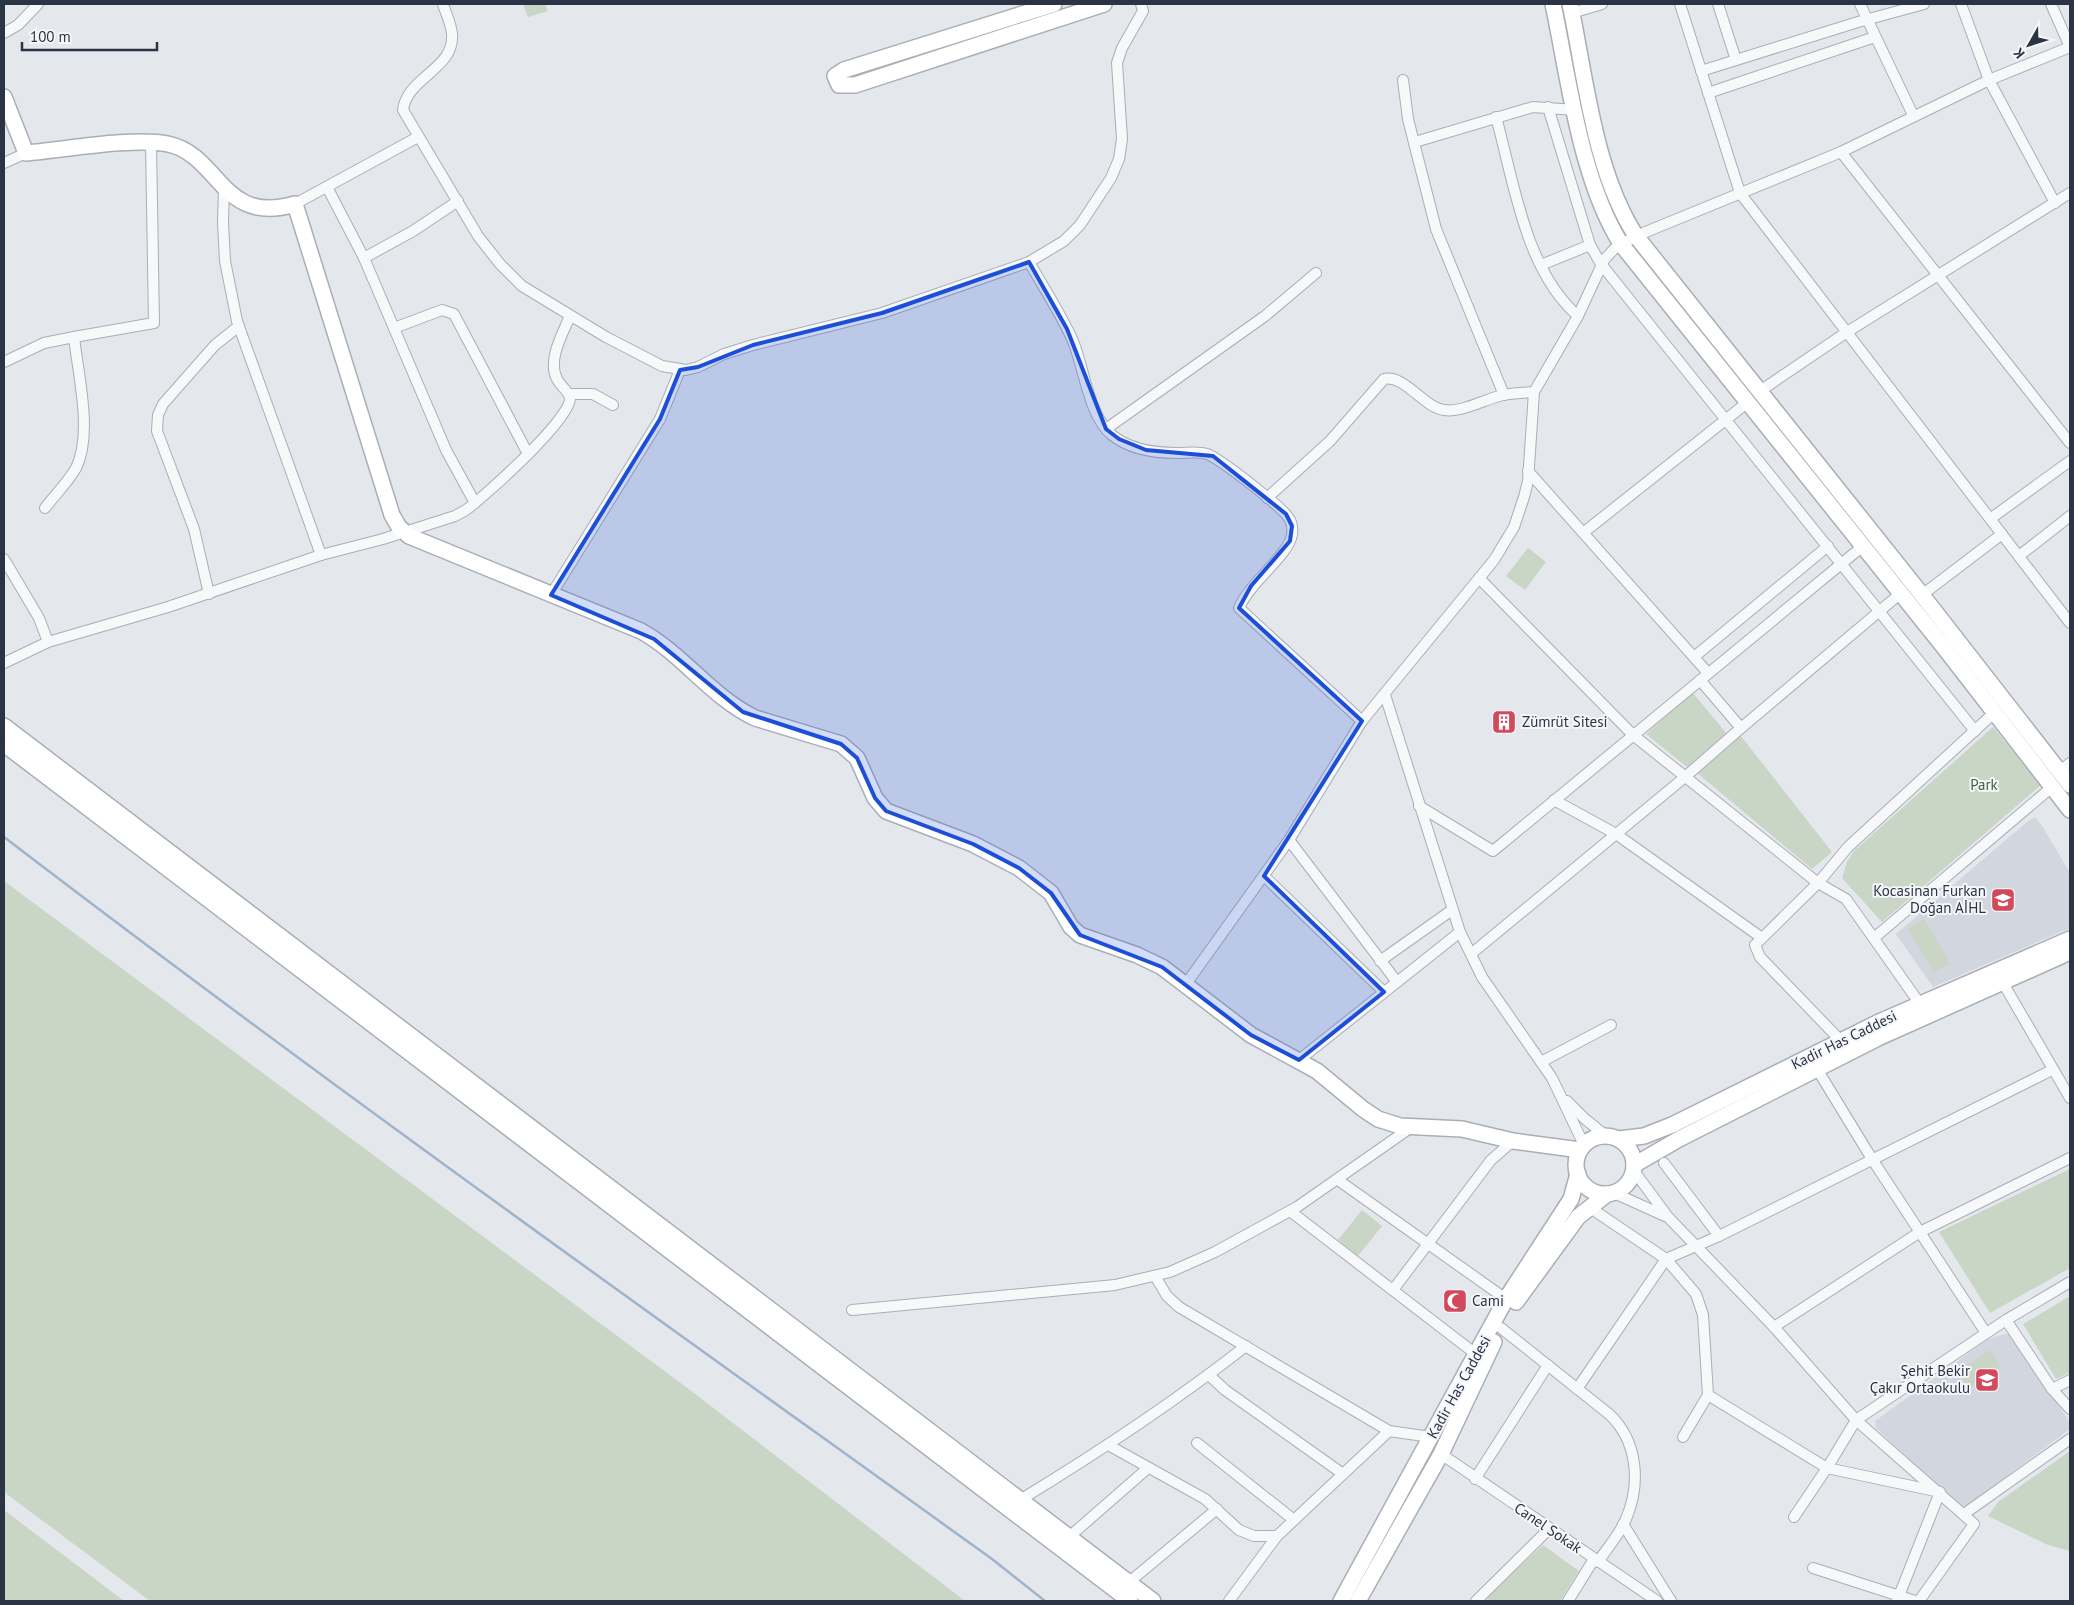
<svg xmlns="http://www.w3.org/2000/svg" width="2074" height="1605" font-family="'PT Sans',sans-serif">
<rect width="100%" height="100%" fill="#e4e7ec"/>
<!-- built -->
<g fill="#d2d6de">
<path d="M 2035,817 L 2041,824 L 2070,873 L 2070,928 L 1933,987 L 1896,934 L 2028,821 Z"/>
<path d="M 2004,1334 L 2012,1334 L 2070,1423 L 2070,1429 L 1966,1506 L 1959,1505 L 1876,1428 L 1875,1421 L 1987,1340 Z"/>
</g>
<!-- green -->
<g fill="#c9d6c5">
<path d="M 523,4 L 545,4 L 548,11 L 528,17 Z"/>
<path d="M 1528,548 L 1546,562 L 1525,590 L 1506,576 Z"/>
<path d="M 1692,692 L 1727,734 L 1687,767 L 1646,734 Z"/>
<path d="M 1993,727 L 2041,785 L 1882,922 L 1842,878 L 1847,862 L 1854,851 Z"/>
<path d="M 1740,735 L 1832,852 L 1812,869 L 1696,772 Z"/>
<path d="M 4,881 L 686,1387 L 965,1601 L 150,1601 L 4,1492 Z"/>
<path d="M 1924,919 L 1950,963 L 1934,973 L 1908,929 Z"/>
<path d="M 2070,1169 L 2070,1268 L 1990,1313 L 1939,1232 Z"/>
<path d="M 1362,1210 L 1382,1226 L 1358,1256 L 1338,1240 Z"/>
<path d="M 2070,1296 L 2070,1372 L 2056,1379 L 2023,1324 Z"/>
<path d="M 1990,1350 L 2001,1366 L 1969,1388 L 1958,1372 Z"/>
<path d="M 2070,1451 L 2070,1551 L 2048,1545 L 1988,1516 L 1998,1502 Z"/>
<path d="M 4,1510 L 124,1601 L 4,1601 Z"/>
<path d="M 1543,1545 L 1579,1571 L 1560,1601 L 1491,1601 L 1485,1598 Z"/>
</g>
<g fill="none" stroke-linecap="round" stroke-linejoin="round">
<!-- stream -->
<path stroke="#9fb4cc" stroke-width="2.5" d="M 4,837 C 328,1085 661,1321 992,1559 L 1045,1601"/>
<defs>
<g id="street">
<path d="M 443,4 C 446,14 451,23 452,34 C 455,69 407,77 403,110 L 478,236 L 500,264 L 522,286 L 606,337 L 662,366 L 686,370 L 698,367 L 724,354 L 753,345 L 882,313 L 1029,262 L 1064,241 L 1080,225 L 1111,178 L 1119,159 L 1122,139 L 1117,63 L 1122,48 L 1143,11 L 1141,4"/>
<path d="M 1680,4 L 1740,193 L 2070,623"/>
<path d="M 1718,4 L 1736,60"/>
<path d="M 1860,4 L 1913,115"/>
<path d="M 1961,4 L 1989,80 L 2055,203"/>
<path d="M 1572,13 L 1602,4"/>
<path d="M 4,33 L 18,25 L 38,4"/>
<path d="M 1701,71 L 1858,22 L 1924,4"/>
<path d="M 1403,80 L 1408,119 L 1436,229 L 1504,395"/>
<path d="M 1708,93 L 1875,37"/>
<path d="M 1548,107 L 1590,245 L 1601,264 L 1975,731"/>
<path d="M 1496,117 C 1514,182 1525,270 1578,316"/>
<path d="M 1415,142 L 1533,107 L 1575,110"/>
<path d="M 1841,152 L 2070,443"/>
<path d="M 4,163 L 26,153"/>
<path d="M 327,187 L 364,258 L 446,450 L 475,503"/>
<path d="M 224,189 L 223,223 L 225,261 L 237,321 L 321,555"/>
<path d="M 295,204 L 418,137"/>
<path d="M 364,258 L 413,231 L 458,201"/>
<path d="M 1029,262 C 1044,288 1061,314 1073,341 C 1084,368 1089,417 1112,435 C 1129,449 1155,453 1177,453 C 1187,453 1197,451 1207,454 C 1219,458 1281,506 1288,517 C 1292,522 1293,528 1292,535 C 1288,556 1250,582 1239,608 L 1362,721"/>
<path d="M 1541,265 L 1590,245"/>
<path d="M 394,328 L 442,310 L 454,314 L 528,454"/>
<path d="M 74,337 L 154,323 L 151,143"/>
<path d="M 4,362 L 44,343 L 74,337 C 78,374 93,434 76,468 C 68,482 55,495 45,508"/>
<path d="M 1760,391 L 1847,332 L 2070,193"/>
<path d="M 569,394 L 593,394 L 613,405"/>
<path d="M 1106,429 L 1265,316 L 1316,273"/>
<path d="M 1528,471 L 1708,673"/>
<path d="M 1267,498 L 1330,441 L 1384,379 C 1404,374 1423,407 1444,410 C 1462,413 1485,399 1503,395 C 1513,393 1524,393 1534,392"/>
<path d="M 1990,519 L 2070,461"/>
<path d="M 1583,533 L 1748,402"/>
<path d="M 2019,556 L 2070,516"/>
<path d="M 4,559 L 39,618 L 48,642"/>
<path d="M 1479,578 L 1633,735 L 1818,883 L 1846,899 L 1920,1004"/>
<path d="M 209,594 L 194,529 L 157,431 L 158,415 L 163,404 L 215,345 L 239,326"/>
<path d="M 551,595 L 660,419 L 680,370"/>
<path d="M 1922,595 L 2002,534"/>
<path d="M 1694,657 L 1828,546"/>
<path d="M 4,663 L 48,642 L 168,607 L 321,555 L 383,539 L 455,516 L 466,510 C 486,495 571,419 570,398 C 568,390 561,387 557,379 C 547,360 563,333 570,316"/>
<path d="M 1700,680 L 1741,728"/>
<path d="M 1385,695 L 1460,932 L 1482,977 L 1552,1078 L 1584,1145"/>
<path d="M 2060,771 L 2070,763"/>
<path d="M 1554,800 L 1616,834 L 1762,938"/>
<path d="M 1419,806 L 1493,851 L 1863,546"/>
<path d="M 1289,840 L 1397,982"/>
<path d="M 1264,876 L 1384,992"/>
<path d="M 1874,938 L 2052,787"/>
<path d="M 1471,954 L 1685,777 L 1741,728 L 1901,593"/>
<path d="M 1380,961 L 1452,910"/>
<path d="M 2003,983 L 2070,1098"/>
<path d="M 1186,984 L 1289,840 L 1362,721 L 1494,560 L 1514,527 L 1524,497 L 1528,481 L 1534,392 L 1578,316 L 1604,260 L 1614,249 L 1636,236 L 1841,152 L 1989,80 L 2070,47 L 2051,4"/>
<path d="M 1841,1041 L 1760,957 L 1755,945 L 1818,883 L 1848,847 L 1995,712"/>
<path d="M 1299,1060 L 1460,932"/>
<path d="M 1541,1062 L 1611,1025"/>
<path d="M 1817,1069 L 1872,1159 L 1986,1333"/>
<path d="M 1567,1101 L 1585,1119 L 1606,1136"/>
<path d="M 1664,1163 L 1719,1236"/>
<path d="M 1634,1171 L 1668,1217 L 1774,1327 L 1856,1420 L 1974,1524 L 1919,1601"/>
<path d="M 1338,1180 L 1506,1299"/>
<path d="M 1614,1193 L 1665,1216"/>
<path d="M 1589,1207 L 1666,1259 L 1696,1294 L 1703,1315 L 1708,1395 L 1827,1468 L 1940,1492 L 1897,1601"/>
<path d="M 1290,1211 L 1477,1355"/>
<path d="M 1155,1276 L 1167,1296 L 1179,1307 L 1389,1431 L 1431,1437"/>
<path d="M 1393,1290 L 1491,1160 L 1513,1141"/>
<path d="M 852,1310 L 1115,1285 L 1170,1272 L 1215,1252 L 1297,1207 L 1413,1126"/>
<path d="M 2006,1320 L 2052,1389 L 2070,1409"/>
<path d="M 1774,1327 L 1920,1232 L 2070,1158"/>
<path d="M 1501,1328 L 1609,1414 C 1638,1441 1641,1484 1626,1519 C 1620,1534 1607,1548 1598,1562"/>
<path d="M 1209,1375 L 1225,1390 L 1343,1474"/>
<path d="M 1577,1389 L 1666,1259 L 1719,1236 L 2052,1070"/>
<path d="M 2052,1389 L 2070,1380"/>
<path d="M 1683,1437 L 1708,1395"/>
<path d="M 1197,1443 L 1294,1520"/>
<path d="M 1110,1446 L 1205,1499 L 1239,1530 L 1254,1536 L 1277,1536"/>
<path d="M 1441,1454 L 1657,1601"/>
<path d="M 1475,1479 L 1548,1365"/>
<path d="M 1020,1500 C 1099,1452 1173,1403 1246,1346"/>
<path d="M 1964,1514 L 2070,1439"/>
<path d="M 1794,1517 L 1827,1468 L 1856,1420 L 2006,1320 L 2070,1282"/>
<path d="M 1623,1524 L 1671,1601"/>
<path d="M 1069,1537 L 1148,1468"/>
<path d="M 1813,1568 L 1915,1601"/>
<path d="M 1128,1583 L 1217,1509"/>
<path d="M 1229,1601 L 1277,1536 L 1389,1431"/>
<path d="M 1476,1601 L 1549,1529"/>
<path d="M 1568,1601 L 1594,1559"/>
</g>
<g id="secondary">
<path d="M 1054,4 L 844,70 L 835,76 L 839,85 L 855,85 L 1104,4"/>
<path d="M 1553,4 C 1569,80 1580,178 1621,244 L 1943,646 L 2070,810"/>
<path d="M 1570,4 C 1586,79 1594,171 1636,236 L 1922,595 L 2070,785"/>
<path d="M 4,97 L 26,153 C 63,150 133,137 168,144 C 220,155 221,226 295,204 L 392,515 L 399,527 L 409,536 L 641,631 C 684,655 711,697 755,718 L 841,744 L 857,758 L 875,798 L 886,811 L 973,844 L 1019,868 L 1051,893 L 1071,927 L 1080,935 L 1137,955 L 1162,967 L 1251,1035 L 1317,1071 L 1363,1109 L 1378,1119 L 1400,1126 L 1462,1129 L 1513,1141 L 1580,1150"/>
<path d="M 4,726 L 1153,1601"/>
<path d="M 4,744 L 1130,1601"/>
<circle cx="1605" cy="1165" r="29"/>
<path d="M 1619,1139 L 1644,1136 L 1672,1125 L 1877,1023 L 2070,939"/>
<path d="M 1634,1165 L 1679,1139 L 1878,1038 L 2070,952"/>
<path d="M 1516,1302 L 1578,1217 L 1607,1194"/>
<path d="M 1341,1601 L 1506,1299 L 1571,1199 L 1578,1174"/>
<path d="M 1358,1601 L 1441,1454 L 1494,1342"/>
</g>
</defs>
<!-- street casing -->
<use href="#street" stroke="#a9aeb7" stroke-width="12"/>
<!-- secondary casing -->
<use href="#secondary" stroke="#a9aeb7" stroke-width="18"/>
<!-- street -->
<use href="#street" stroke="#f7f8fa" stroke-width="10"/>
<!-- secondary -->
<use href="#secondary" stroke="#fff" stroke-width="15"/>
</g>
<!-- marked area -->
<path fill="#1d4ed8" fill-opacity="0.2" stroke="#1d4ed8" stroke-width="4" stroke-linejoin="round" d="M 1029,262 L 1067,329 L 1106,429 L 1119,439 L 1146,450 L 1213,456 L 1286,514 L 1292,526 L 1290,541 L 1251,586 L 1239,608 L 1362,721 L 1264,876 L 1384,992 L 1299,1060 L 1251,1035 L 1162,967 L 1080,935 L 1051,893 L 1019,868 L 973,844 L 886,811 L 875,798 L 857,758 L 841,744 L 743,712 L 654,639 L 551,595 L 660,419 L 680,370 L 698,367 L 753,345 L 882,313 Z"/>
<!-- icons -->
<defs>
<symbol id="building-square" viewBox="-11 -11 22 22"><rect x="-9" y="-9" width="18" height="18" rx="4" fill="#d1495b" stroke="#f4f6f9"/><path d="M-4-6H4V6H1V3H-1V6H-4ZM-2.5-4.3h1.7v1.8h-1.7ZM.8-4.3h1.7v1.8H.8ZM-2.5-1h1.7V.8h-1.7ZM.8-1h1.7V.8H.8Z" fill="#fff"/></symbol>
<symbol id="school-square" viewBox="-11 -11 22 22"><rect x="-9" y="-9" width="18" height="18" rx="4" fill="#d1495b" stroke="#f4f6f9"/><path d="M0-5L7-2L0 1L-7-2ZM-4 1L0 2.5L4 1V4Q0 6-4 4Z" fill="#fff"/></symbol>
<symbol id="mosque-square" viewBox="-11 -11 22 22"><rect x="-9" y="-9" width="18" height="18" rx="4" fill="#d1495b" stroke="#f4f6f9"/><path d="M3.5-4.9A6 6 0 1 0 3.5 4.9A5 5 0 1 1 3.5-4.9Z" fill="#fff"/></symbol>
</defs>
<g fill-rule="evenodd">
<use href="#building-square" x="1490" y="708" width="28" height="28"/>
<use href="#school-square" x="1989" y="886" width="28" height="28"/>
<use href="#mosque-square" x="1441" y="1287" width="28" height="28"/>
<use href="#school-square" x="1973" y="1366" width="28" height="28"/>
</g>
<g text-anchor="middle" stroke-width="4" stroke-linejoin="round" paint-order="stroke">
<!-- poi labels -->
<g font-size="15" fill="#2b3445" stroke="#f4f6f9" text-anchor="start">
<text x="1522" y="727">Zümrüt Sitesi</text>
<text x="1986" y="896" text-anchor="end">Kocasinan Furkan<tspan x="1986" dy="17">Doğan AİHL</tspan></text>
<text x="1472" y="1306">Cami</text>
<text x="1970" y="1376" text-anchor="end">Şehit Bekir<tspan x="1970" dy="17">Çakır Ortaokulu</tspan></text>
</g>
<!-- park labels -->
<g font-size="15" fill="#3f6138" stroke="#f4f6f9">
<text x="1984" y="790">Park</text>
</g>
<!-- street labels -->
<g font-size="15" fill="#2b3445" stroke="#f4f6f9">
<text transform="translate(1844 1040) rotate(-26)" y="5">Kadir Has Caddesi</text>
<text transform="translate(1459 1387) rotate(-61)" y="5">Kadir Has Caddesi</text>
<text transform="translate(1548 1528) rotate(34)" y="5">Canel Sokak</text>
</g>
</g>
<!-- border -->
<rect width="2074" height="1605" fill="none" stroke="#2b3445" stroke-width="10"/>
<!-- north arrow -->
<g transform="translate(2029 45) rotate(231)" stroke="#f4f6f9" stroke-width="4" paint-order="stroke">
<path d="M0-4L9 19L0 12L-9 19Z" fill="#2b3445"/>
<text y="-8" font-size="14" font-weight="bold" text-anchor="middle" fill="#2b3445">K</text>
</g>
<!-- scale -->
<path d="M22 42v8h135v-8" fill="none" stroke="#2b3445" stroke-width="2.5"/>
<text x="30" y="42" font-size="15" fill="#2b3445" stroke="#f4f6f9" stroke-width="4" paint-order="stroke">100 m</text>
</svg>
